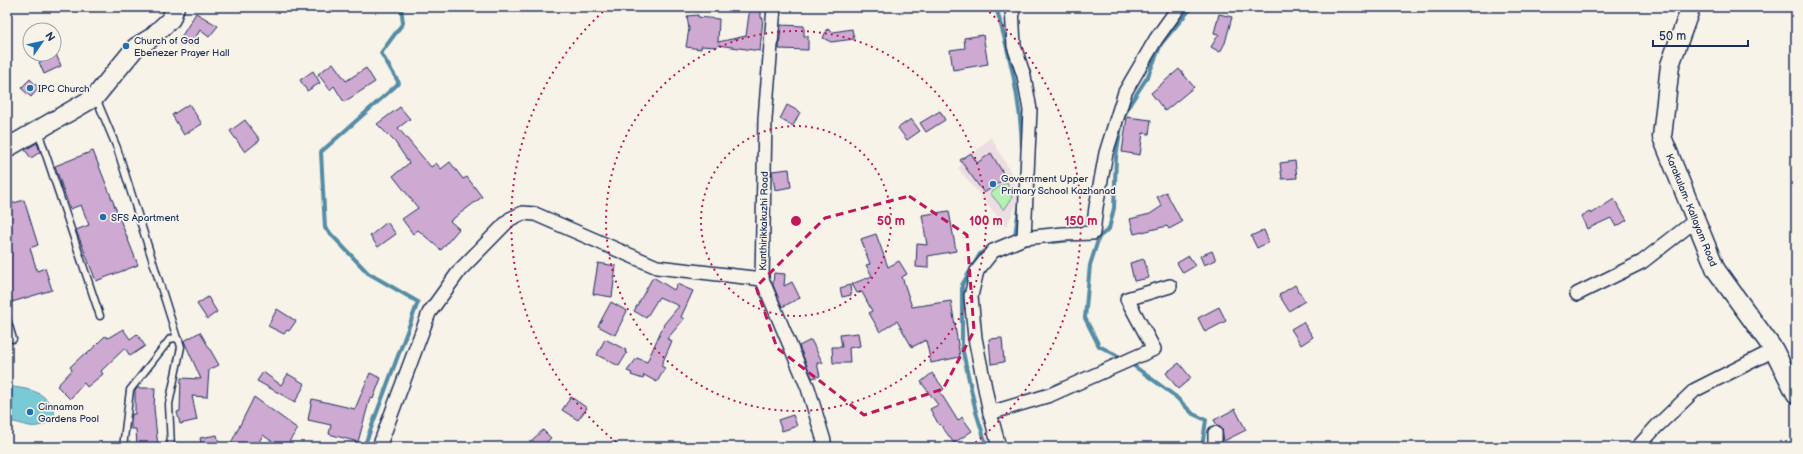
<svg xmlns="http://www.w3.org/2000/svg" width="1803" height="454" font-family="'Balsamiq Sans',sans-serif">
<rect width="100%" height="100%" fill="#f7f3e8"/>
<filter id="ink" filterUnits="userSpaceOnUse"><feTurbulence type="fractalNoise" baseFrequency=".025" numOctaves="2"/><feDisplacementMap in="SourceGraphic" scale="8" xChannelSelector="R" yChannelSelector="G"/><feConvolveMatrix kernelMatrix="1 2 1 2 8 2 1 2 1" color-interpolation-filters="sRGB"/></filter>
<g filter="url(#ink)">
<!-- built -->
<path fill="#ebdde1" d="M 991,137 L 1010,171 L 1020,197 L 1006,227 L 958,168 Z"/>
<!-- green -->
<path fill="#b6f0b4" stroke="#689089" d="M 1007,182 L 1012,198 L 1004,210 L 990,193 Z"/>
<!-- water -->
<path fill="#7acad5" stroke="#548ca5" d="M 7,386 C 33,390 47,390 56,418 C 30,433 32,424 7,421 Z"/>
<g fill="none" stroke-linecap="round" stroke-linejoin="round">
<!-- stream -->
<g stroke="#548ca5" stroke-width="4">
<path d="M 996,7 C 1009,53 1021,100 1022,148"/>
<path d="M 1015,235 L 1020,202"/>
<path d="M 1099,237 L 1090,265 L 1085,318 L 1099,346 L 1124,359"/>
<path d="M 1092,238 L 1099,237 L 1109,229 L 1114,208 L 1116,157 L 1122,121 L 1130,104 L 1148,76 L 1161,44 L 1192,7"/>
<path d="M 1053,242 L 1070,240"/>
<path d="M 1130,363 L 1175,396 L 1193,414 L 1206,420 L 1202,447"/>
<path d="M 364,447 L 418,302 L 368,273 L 325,228 L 321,152 L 399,83 L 381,53 L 403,23 L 401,7"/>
<path d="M 987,447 L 976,412 L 962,347 L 962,285 L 980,254 L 989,249"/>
</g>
</g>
<!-- building -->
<g fill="#cea9d1" stroke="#1b2f5e">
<path d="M 750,7 L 761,7 L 761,18 L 763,18 L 760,51 L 718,45 L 717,47 L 701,46 L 701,49 L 686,47 L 689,29 L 687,16 L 698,15 L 698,17 L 719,19 L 718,42 L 746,36 Z"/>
<path d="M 196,13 L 218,26 L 209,37 L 200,30 L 191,46 L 180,39 Z"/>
<path d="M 1219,14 L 1232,17 L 1225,43 L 1220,52 L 1211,47 L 1219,34 L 1214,33 Z"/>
<path d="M 781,25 L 804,26 L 804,36 L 808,36 L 808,50 L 779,49 Z"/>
<path d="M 827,29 L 833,32 L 852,29 L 854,39 L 831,42 L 823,38 Z"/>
<path d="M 983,35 L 988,64 L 953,70 L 950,50 L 965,48 L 964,38 Z"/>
<path d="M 56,54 L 61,66 L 44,74 L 39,62 Z"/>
<path d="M 333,63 L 346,81 L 366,68 L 375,82 L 344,102 L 334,86 L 330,90 L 318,74 Z"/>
<path d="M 1179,69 L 1194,87 L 1165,111 L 1151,93 Z"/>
<path d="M 313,71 L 320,83 L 307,91 L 300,80 Z"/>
<path d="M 30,79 L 39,88 L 31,97 L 21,88 Z"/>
<path d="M 189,104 L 202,124 L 184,135 L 172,115 Z"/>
<path d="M 787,105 L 800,112 L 793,126 L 780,119 Z"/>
<path d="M 400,107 L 410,119 L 398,128 L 431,167 L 436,163 L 441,169 L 450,162 L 463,179 L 467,177 L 482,197 L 450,221 L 459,229 L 441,250 L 418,230 L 413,234 L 402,219 L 418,208 L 393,176 L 409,163 L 395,142 L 377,124 Z"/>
<path d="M 940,111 L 945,120 L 926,132 L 920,123 Z"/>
<path d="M 1127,117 L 1151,120 L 1149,134 L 1143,133 L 1140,155 L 1122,152 Z"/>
<path d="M 911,119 L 920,131 L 907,140 L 898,128 Z"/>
<path d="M 245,120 L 260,140 L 245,152 L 230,131 Z"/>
<path d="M 37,143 L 40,152 L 31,158 L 25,150 Z"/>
<path d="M 93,151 L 138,265 L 96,281 L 76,230 L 89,225 L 81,205 L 70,209 L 55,166 Z"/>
<path d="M 971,153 L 977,163 L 991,153 L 1006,178 L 984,193 L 960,160 Z"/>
<path d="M 1295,161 L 1297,178 L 1282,179 L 1280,163 Z"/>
<path d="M 789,169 L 791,187 L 775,190 L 772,171 Z"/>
<path d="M 1166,192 L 1182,222 L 1169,229 L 1167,226 L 1134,234 L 1130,219 L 1150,214 L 1162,206 L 1157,197 Z"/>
<path d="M 1614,199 L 1627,220 L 1616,227 L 1611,218 L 1587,229 L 1581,216 L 1590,212 L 1591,214 Z"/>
<path d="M 24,200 L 38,245 L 30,248 L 37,271 L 45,268 L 52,290 L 12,302 L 7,285 L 7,205 Z"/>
<path d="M 949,211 L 956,251 L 928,256 L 928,268 L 916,267 L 917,244 L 927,245 L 922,215 Z"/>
<path d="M 387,222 L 396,234 L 378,247 L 370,236 Z"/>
<path d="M 1264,230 L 1269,242 L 1257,248 L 1251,236 Z"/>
<path d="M 876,234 L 888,267 L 899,261 L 907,274 L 902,277 L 912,307 L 951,301 L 960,357 L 931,363 L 926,340 L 912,347 L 897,321 L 880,332 L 869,313 L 872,311 L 862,292 L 857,293 L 852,284 L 872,276 L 866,265 L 870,264 L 861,239 Z"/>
<path d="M 1212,251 L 1216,260 L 1204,265 L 1200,256 Z"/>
<path d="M 1189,256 L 1195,266 L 1183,273 L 1177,263 Z"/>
<path d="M 1144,259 L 1149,278 L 1134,281 L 1130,263 Z"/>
<path d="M 598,263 L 616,266 L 612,297 L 593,294 Z"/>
<path d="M 774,273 L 785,274 L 784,286 L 792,282 L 800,298 L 782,307 L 773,285 Z"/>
<path d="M 653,277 L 674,290 L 677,284 L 693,291 L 681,317 L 684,319 L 667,339 L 672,341 L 661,366 L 665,368 L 657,382 L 644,375 L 643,379 L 631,375 L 632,373 L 627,371 L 637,358 L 647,362 L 664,324 L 679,306 L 659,297 L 646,318 L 634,311 Z"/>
<path d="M 850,285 L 851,295 L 842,297 L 840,288 Z"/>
<path d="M 1295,285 L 1305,301 L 1289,311 L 1279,295 Z"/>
<path d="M 208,297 L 217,312 L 207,319 L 197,304 Z"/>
<path d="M 611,302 L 627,311 L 615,335 L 598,326 Z"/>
<path d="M 1219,307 L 1226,321 L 1205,332 L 1198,318 Z"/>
<path d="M 277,309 L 296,321 L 289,331 L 287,330 L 284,334 L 268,326 Z"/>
<path d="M 1303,322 L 1313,337 L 1301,345 L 1291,329 Z"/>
<path d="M 123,329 L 130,339 L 137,334 L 145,346 L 130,356 L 125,348 L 101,371 L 103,374 L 87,387 L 84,383 L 70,399 L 57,386 L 72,370 L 70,367 L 85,353 L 86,355 L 105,336 L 108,338 Z"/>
<path d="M 200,332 L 219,365 L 209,370 L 207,397 L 192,396 L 197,420 L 180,424 L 177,412 L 180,411 L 181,378 L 201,379 L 184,341 Z"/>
<path d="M 858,333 L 860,346 L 849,348 L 850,363 L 833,363 L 832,347 L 842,347 L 840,335 Z"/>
<path d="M 1002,338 L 1004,362 L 991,364 L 989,339 Z"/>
<path d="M 605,339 L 626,350 L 625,353 L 627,353 L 619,366 L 597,355 Z"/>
<path d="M 811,340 L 823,363 L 817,363 L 820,376 L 812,378 L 799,346 Z"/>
<path d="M 1179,363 L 1191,378 L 1178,389 L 1166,373 Z"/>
<path d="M 263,372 L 281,385 L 288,374 L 305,384 L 295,402 L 257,381 Z"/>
<path d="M 370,373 L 381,378 L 373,399 L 370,398 L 358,442 L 329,434 L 331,425 L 308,420 L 312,399 L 355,409 Z"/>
<path d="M 932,373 L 944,389 L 940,392 L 958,421 L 962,417 L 972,431 L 954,443 L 940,424 L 939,425 L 930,409 L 938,405 L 921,382 Z"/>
<path d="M 137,388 L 155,388 L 154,408 L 158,447 L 137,447 L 136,429 L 131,429 L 131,422 L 132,414 L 135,414 L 135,391 Z"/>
<path d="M 254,397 L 298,429 L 285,447 L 280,447 L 263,435 L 256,447 L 229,447 Z"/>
<path d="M 571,397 L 587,408 L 578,420 L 562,410 Z"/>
<path d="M 1235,409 L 1246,430 L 1224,441 L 1222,429 L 1217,425 L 1214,420 Z"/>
<path d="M 793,415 L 797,426 L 782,431 L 778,420 Z"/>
<path d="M 543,430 L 551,438 L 541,447 L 538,447 L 532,440 Z"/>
<path d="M 217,435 L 220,447 L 202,447 L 200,438 Z"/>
</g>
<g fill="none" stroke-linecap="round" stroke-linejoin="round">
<defs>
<g id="lane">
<path d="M 96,98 L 117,148 L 177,338"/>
<path d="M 38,131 L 100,316"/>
<path d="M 7,319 L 13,339"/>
<path d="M 123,447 L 130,390 L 170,339 L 175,338 L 179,340 L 181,347 L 169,404 L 171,447"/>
</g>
<g id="street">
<path d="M 774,7 L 765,119 L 762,279 L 808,388 L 824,441 L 822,447"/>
<path d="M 1012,7 L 1014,46 L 1024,76 L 1030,110 L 1024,238"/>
<path d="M 1577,294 L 1642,262 L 1696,220"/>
<path d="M 990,413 L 1050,395 L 1154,349 L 1127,299 L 1170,286"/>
<path d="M 1215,433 L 1215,447"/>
<path d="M 379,447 L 429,313 L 460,270 L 510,219 L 523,213 L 535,214 L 657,267 L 762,279"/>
<path d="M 999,447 L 990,413 L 975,338 L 971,296 L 977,271 L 993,251 L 1024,238 L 1063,234 L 1093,233 L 1096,207 L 1106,153 L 1125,92 L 1156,39 L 1179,7"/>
<path d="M 1638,447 L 1656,427 L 1695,390 L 1774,350"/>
</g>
<g id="secondary">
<path d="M 1691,7 L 1670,65 L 1662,137 L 1716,270 L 1774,350 L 1796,394"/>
<path d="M 7,148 L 95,97 L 136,47 L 151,38 L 171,19 L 175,7"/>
</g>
</defs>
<!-- lane casing -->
<use href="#lane" stroke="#1b2f5e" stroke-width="9"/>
<!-- street casing -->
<use href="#street" stroke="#1b2f5e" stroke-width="16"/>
<!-- secondary casing -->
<use href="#secondary" stroke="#1b2f5e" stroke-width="21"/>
<!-- lane -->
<use href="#lane" stroke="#f7f3e8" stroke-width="6"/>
<!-- street -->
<use href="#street" stroke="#f7f3e8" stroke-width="13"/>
<!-- secondary -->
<use href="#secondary" stroke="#f7f3e8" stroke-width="18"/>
</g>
</g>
<!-- marked area -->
<path fill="none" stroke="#c2185b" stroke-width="3" stroke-dasharray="8 5" stroke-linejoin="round" d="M 909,196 L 967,235 L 974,331 L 943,389 L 864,415 L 777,348 L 756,287 L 825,218 Z"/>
<!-- distance rings -->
<g fill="none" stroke="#c2185b" stroke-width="2" stroke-dasharray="2 4">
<circle cx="796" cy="221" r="95"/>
<circle cx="796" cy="221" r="190"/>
<path d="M621 446A285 285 0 0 1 607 8M985 8A285 285 0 0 1 971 446"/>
</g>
<!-- markers -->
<g fill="#1f6fb2" stroke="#f7f3e8" stroke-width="1.5">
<circle cx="126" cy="46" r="4"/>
<circle cx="30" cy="88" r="4"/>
<circle cx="993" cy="184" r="4"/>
<circle cx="103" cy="217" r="4"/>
<circle cx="30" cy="412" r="4"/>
</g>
<g text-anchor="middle" stroke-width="3.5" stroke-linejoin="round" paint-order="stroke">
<!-- poi labels -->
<g font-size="10" fill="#1b2f5e" stroke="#f7f3e8" text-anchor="start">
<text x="134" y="44">Church of God<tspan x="134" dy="12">Ebenezer Prayer Hall</tspan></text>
<text x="38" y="92">IPC Church</text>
<text x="1001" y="182">Government Upper<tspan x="1001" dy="12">Primary School Kazhanad</tspan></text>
<text x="111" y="221">SFS Apartment</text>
<text x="38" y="410">Cinnamon<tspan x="38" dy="12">Gardens Pool</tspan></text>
</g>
<!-- street labels -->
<g font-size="10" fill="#1b2f5e" stroke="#f7f3e8">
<text transform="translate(1692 210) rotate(68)" y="4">Karakulam- Kallayam Road</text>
<text transform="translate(763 221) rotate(-89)" y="4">Kunthirikkakuzhi Road</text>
</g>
</g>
<circle cx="796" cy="221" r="6" fill="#c2185b" stroke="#f7f3e8" stroke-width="2"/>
<g font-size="12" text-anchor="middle" font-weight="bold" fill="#c2185b" stroke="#f7f3e8" stroke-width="3.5" stroke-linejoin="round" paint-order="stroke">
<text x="891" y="225">50 m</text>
<text x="986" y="225">100 m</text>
<text x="1081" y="225">150 m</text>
</g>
<!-- margin -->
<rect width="1803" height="454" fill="none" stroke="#f7f3e8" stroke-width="24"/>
<rect x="12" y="12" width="1779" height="430" fill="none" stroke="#1b2f5e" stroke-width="1.5" filter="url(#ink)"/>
<!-- north arrow -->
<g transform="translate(42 42) rotate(56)"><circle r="19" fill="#f7f3e8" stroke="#9fa5b1"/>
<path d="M0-3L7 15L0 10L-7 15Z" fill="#1f6fb2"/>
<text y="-6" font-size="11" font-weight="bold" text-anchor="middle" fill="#1b2f5e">N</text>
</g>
<!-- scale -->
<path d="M1653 40v6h95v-6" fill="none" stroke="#1b2f5e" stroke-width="2"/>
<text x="1659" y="40" font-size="12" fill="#1b2f5e" stroke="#f7f3e8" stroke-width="3" paint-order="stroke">50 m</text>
</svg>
